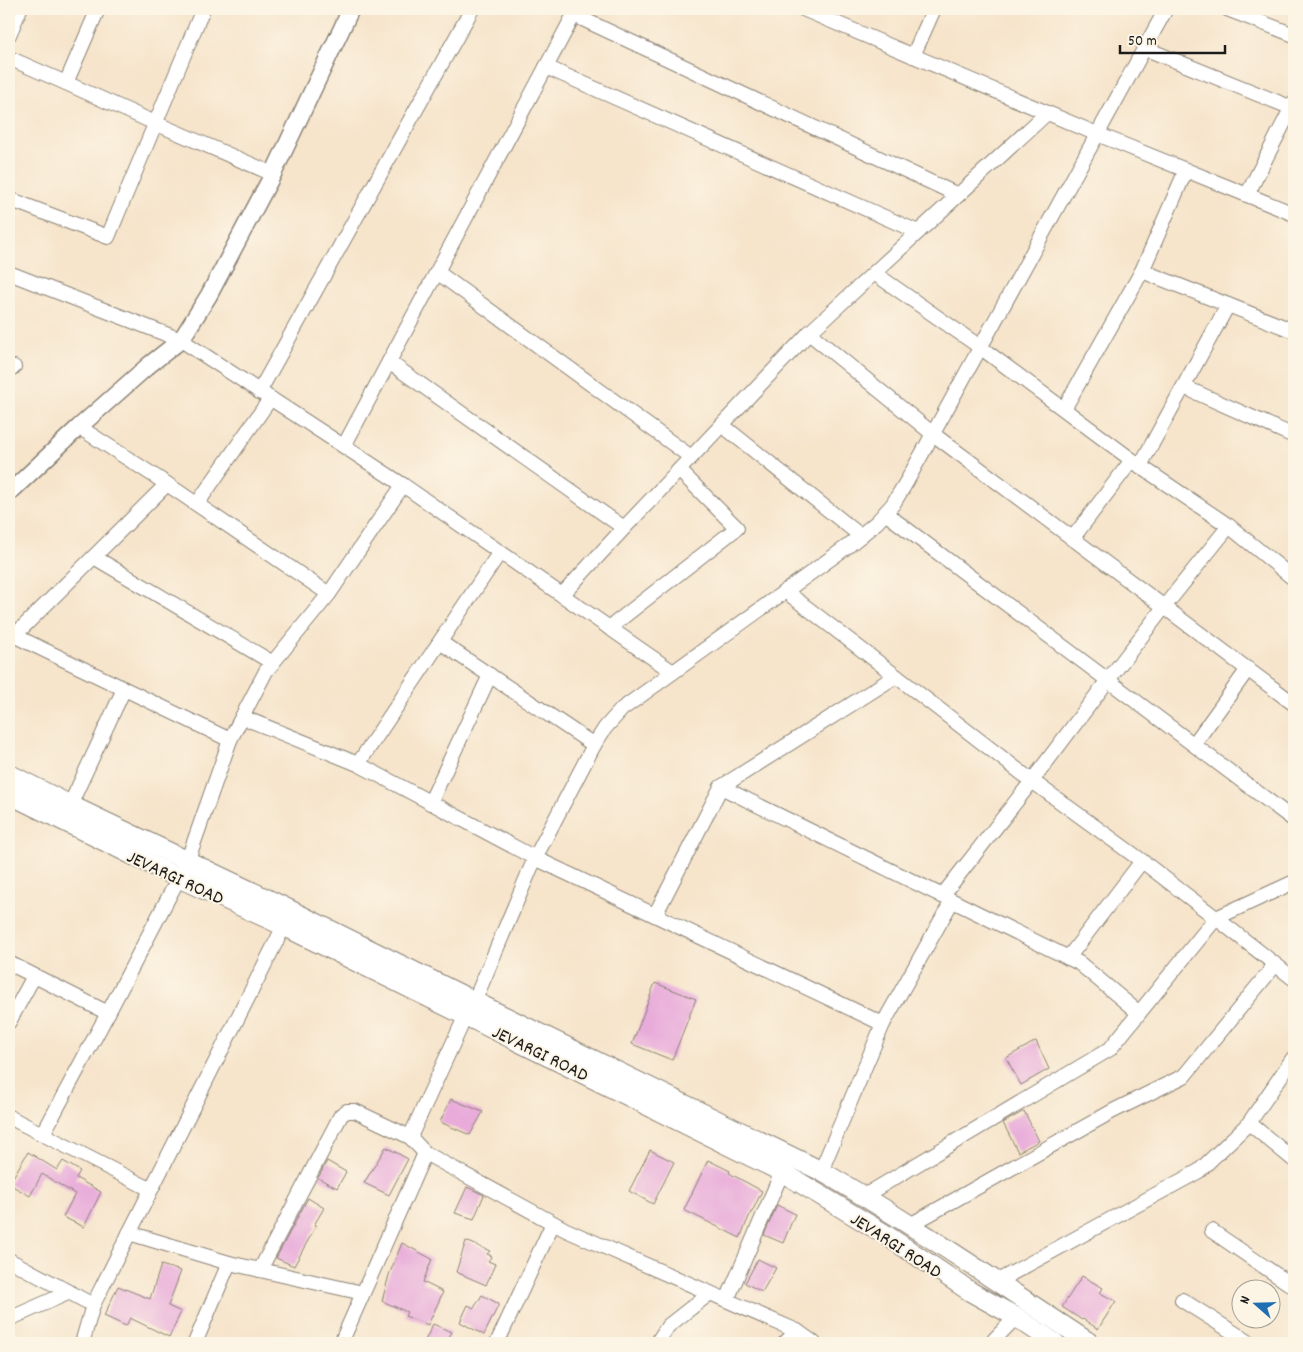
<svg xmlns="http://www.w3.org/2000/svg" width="1303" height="1352" font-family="Dekko,sans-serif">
<rect width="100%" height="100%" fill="#fcf5e5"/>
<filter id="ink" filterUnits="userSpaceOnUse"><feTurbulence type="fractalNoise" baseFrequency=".02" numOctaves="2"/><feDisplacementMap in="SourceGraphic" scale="10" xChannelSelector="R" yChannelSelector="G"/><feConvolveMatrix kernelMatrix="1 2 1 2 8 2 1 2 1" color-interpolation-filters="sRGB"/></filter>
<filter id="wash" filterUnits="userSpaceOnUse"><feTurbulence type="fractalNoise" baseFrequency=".0096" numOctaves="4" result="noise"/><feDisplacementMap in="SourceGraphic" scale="20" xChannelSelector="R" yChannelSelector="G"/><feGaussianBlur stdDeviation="1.12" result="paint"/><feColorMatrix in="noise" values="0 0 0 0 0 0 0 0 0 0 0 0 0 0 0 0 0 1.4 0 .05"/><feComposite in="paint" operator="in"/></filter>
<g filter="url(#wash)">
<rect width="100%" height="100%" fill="#f6e4cb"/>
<g id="blocks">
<!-- building -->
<g fill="#e8abda">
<path d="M 655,983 L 696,999 L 672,1060 L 632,1044 Z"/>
<path d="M 1036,1041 L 1049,1069 L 1021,1085 L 1006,1058 Z"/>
<path d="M 451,1099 L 483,1112 L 470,1135 L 440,1122 Z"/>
<path d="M 1024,1111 L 1039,1141 L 1018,1152 L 1003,1123 Z"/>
<path d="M 386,1147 L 408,1159 L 389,1195 L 364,1183 Z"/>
<path d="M 650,1150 L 674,1162 L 653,1204 L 629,1191 Z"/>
<path d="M 28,1152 L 57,1170 L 63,1161 L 80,1171 L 76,1178 L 101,1192 L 84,1227 L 63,1217 L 75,1194 L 42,1174 L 30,1196 L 9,1184 Z"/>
<path d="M 708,1160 L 730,1171 L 729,1173 L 762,1191 L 752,1212 L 751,1212 L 740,1238 L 684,1210 Z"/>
<path d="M 327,1161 L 346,1172 L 337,1188 L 318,1178 Z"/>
<path d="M 467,1187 L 484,1195 L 474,1219 L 455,1213 Z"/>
<path d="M 308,1198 L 324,1208 L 314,1225 L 316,1226 L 294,1266 L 276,1258 Z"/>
<path d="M 777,1205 L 795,1214 L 783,1243 L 764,1235 Z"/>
<path d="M 466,1241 L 490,1251 L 487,1254 L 492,1256 L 488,1261 L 495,1264 L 486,1285 L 456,1272 Z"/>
<path d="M 402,1243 L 432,1259 L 423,1282 L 443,1292 L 428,1325 L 405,1316 L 407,1312 L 382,1301 L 389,1275 Z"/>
<path d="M 758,1259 L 776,1268 L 762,1292 L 745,1283 Z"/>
<path d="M 161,1265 L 181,1271 L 168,1306 L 181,1312 L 169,1337 L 130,1318 L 126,1326 L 104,1316 L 118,1286 L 150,1299 Z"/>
<path d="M 1082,1276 L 1103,1288 L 1100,1293 L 1116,1301 L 1098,1329 L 1083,1319 L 1082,1320 L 1062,1307 Z"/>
<path d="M 482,1295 L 499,1304 L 484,1335 L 460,1322 L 468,1305 L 474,1308 Z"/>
<path d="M 433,1324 L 452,1332 L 446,1343 L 424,1343 Z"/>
</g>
</g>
</g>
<g filter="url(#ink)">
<use href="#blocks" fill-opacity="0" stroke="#898074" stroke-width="1"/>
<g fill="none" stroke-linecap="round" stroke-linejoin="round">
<defs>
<g id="minor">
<path d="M 803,9 L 1097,134 L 1294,214"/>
<path d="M 1227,9 L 1294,35"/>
<path d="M 574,15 L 958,195"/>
<path d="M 9,35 L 20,9"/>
<path d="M 1144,48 L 1292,108"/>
<path d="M 913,56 L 934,9"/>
<path d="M 9,58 L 66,83 L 98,9"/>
<path d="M 546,67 L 918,232"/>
<path d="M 66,83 L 155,123 L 273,174"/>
<path d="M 1186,170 L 1142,271 L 1294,331"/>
<path d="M 1247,195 L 1294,103"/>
<path d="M 9,199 L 108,237 L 203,9"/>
<path d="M 437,272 L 691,457"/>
<path d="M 9,273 L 181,340 L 403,485 L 673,672"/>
<path d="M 874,273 L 980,347 L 1140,466 L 1229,526 L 1294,579"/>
<path d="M 809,333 L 933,434 L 1294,704"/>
<path d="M 389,362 L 624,528 L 562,595"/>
<path d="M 9,369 L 14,367"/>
<path d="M 1184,387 L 1294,436"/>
<path d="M 259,392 L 472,9"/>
<path d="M 1064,409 L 1142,271"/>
<path d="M 722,425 L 861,536"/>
<path d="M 344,446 L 577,9"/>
<path d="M 1140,466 L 1228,305"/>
<path d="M 197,504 L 270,399"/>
<path d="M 885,513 L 1294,820"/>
<path d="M 624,528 L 809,333 L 1047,113"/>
<path d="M 1072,539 L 1132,460"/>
<path d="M 94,557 L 273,663"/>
<path d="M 785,591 L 896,676 L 1032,781 L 1142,861 L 1216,918 L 1294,979"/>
<path d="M 329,594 L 403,485"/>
<path d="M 609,628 L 737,528 L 679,470"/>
<path d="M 9,633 L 230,740"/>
<path d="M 14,636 L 167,484"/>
<path d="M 440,642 L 594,745"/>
<path d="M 242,717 L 358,764 L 535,858 L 883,1024 L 821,1171"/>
<path d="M 1194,744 L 1248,669"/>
<path d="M 358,764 L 500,552"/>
<path d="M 721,787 L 1079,963 L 1139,1013"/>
<path d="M 430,803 L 490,675"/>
<path d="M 70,805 L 124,689"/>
<path d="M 942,896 L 1032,781 L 1108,680 L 1164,607 L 1229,526"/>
<path d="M 655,915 L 721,787 L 896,676"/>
<path d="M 1068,958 L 1142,861"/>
<path d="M 9,963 L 108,1013 L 187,862 L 230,740 L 266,671 L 329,594 L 167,484 L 79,427"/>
<path d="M 474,1002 L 535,858 L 594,745 L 605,728 L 622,709 L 848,546 L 877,522 L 893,504 L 907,481 L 1166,9"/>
<path d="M 9,1022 L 34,976"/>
<path d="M 883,1024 L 952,901"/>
<path d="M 9,1117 L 150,1189"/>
<path d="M 1249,1123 L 1294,1160"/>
<path d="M 43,1134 L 108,1013"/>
<path d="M 425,1153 L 566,1230 L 797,1331 L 814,1343"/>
<path d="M 864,1196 L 1110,1049 L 1216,918 L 1294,882"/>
<path d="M 910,1225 L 1113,1111 L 1184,1076 L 1275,965"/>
<path d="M 1212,1231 L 1294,1287"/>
<path d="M 129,1233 L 229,1263 L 195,1343"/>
<path d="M 9,1260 L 93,1305"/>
<path d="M 229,1263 L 363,1293"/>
<path d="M 260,1270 L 341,1115 L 347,1111 L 355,1111 L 410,1137"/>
<path d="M 996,1282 L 1199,1171 L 1249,1123 L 1294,1057"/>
<path d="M 727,1300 L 782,1172"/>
<path d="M 1182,1300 L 1250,1343"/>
<path d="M 9,1319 L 70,1292"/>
<path d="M 82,1343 L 93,1305 L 284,926"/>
<path d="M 341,1343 L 425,1153 L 410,1137 L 466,1015"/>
<path d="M 497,1343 L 553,1223"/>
<path d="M 657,1343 L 668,1326 L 710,1293"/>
<path d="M 785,1343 L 797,1331"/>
<path d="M 991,1343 L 1016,1317"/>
</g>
<path id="tertiary" d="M 9,493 L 79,427 L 149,365 L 181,340 L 209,295 L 273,174 L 351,9"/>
<g id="secondary">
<path d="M 9,774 L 70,805 L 280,905 L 522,1025 L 821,1171 C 913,1224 1001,1285 1090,1343"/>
<path d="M 9,794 L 179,878 L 284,926 L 782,1172 L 883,1233 L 971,1292 L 1016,1317 L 1055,1343"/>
</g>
</defs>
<!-- minor casing -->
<use href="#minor" stroke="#898074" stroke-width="16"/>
<!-- tertiary casing -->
<use href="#tertiary" stroke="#898074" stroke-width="19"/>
<!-- secondary casing -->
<use href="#secondary" stroke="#898074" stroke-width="21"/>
<!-- minor -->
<use href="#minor" stroke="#fff" stroke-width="14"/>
<!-- tertiary -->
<use href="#tertiary" stroke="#fff" stroke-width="16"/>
<!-- secondary -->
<use href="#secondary" stroke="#fff" stroke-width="19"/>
</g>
</g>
<g text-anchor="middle" stroke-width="4" stroke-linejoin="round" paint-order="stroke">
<!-- street labels -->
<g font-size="19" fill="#1c1c1c" stroke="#fcf5e5">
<text transform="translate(176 876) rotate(25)" y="7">JEVARGI ROAD</text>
<text transform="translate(541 1052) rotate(26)" y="7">JEVARGI ROAD</text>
<text transform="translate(897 1244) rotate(33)" y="7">JEVARGI ROAD</text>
</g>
</g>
<!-- margin -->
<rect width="1303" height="1352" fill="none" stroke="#fcf5e5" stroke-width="30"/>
<!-- north arrow -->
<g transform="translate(1256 1304) rotate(290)"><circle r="24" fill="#fcf5e5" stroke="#a29e95"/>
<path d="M0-4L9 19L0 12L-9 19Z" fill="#1f6fb2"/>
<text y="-8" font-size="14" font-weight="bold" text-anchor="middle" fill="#1c1c1c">N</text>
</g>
<!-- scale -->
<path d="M1120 45v8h105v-8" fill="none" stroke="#1c1c1c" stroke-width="2.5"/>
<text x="1128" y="45" font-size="15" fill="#1c1c1c" stroke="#fcf5e5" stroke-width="4" paint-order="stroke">50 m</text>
</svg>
